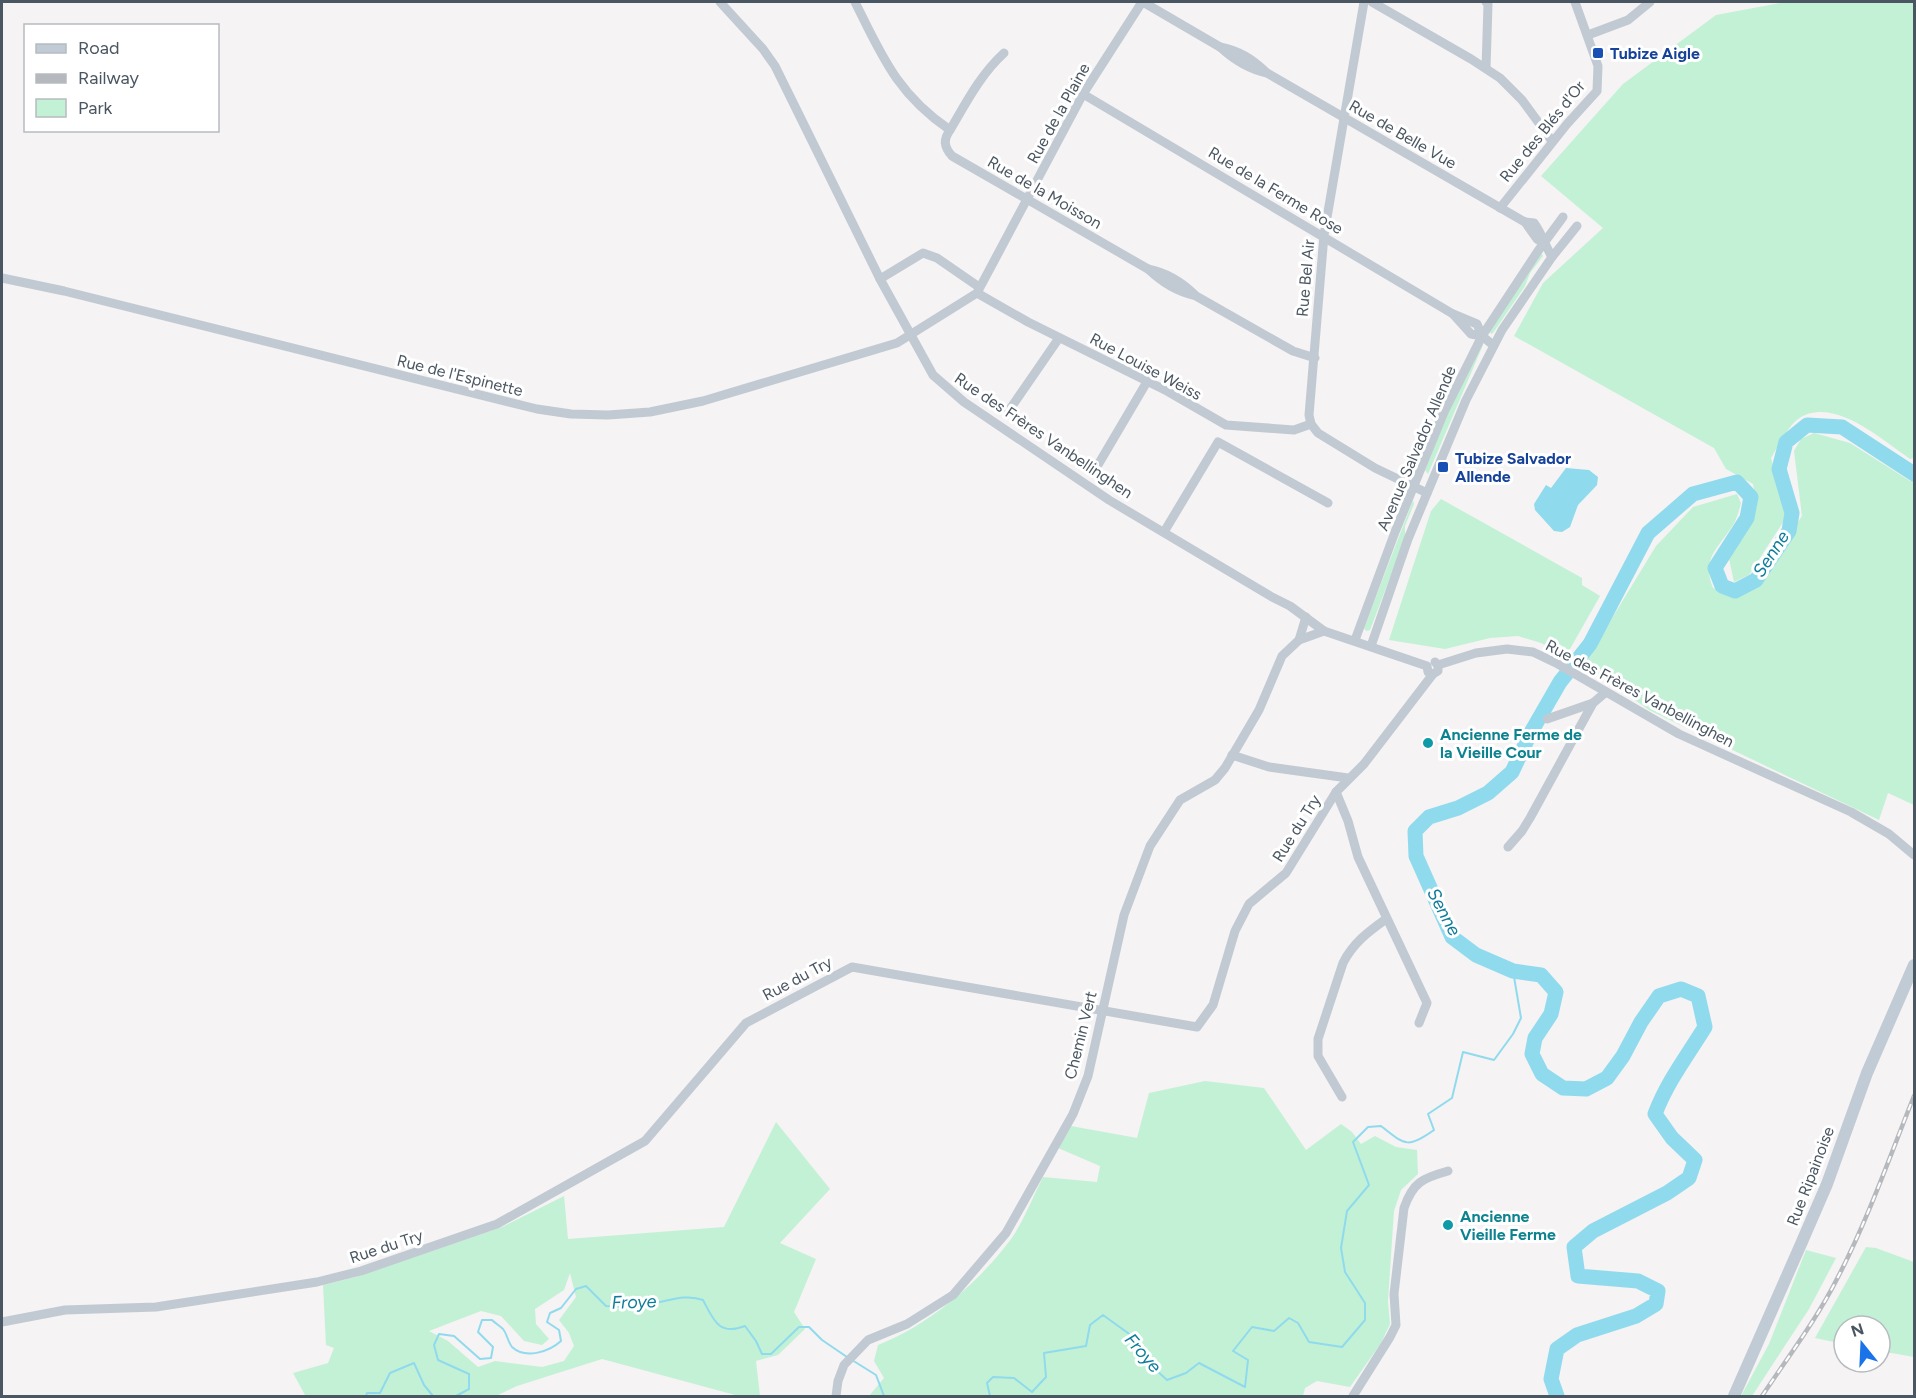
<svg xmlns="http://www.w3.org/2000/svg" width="1916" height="1398" font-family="Figtree,sans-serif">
<rect width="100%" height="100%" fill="#f5f3f3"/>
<!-- green -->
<g fill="#c3f1d5" fill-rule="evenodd">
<path d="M 1786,2 L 1914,2 L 1914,458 L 1910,459 C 1882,440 1833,395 1798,419 C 1789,425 1777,448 1771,458 L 1787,516 L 1749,575 L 1734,582 L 1728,554 L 1757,507 L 1753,484 L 1726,469 L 1714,448 L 1514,336 L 1543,283 L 1603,228 L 1541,176 L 1623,84 L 1716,15 Z"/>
<path d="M 1541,252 L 1543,256 L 1530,273 L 1525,286 L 1493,333 L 1491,334 L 1489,330 Z"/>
<path d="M 1481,343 L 1483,345 L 1428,474 L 1425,470 L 1450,407 Z"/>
<path d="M 1814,433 L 1850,443 L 1910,481 L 1914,481 L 1914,805 L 1888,793 L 1879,820 L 1649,710 L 1584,664 L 1656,546 L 1693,507 L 1737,494 L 1741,503 C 1739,510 1737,519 1733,525 C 1718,549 1701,558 1713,588 L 1725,593 L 1749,592 L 1802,516 L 1794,451 L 1801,439 Z"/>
<path d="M 1441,499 L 1582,578 L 1582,585 L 1600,596 L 1566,656 L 1541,643 L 1518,636 L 1490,638 L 1445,649 L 1389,640 L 1431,511 Z"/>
<path d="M 1413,500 L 1414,504 L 1405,526 L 1405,538 L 1370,630 L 1366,631 L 1364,628 Z"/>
<path d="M 1205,1081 L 1264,1088 L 1306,1150 L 1341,1124 L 1352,1132 L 1361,1144 L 1375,1136 L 1396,1147 L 1417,1150 L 1418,1174 L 1401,1190 L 1394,1211 L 1388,1301 L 1390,1324 L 1381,1343 L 1350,1387 L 1317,1381 L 1305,1388 L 1303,1396 L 869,1396 L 884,1378 L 874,1361 L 878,1345 C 927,1326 976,1285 1008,1243 C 1021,1227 1033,1197 1043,1177 L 1097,1182 L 1100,1166 L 1058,1148 L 1071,1126 L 1137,1138 L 1149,1093 Z"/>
<path d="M 776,1122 L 830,1189 L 780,1243 L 816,1259 L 794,1312 L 805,1329 L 778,1355 L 756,1361 L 760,1396 L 739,1396 L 602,1359 L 517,1386 L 496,1396 L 302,1396 L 305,1395 L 293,1373 L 328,1363 L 334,1348 L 326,1345 L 323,1285 L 356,1277 L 502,1227 L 564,1196 L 568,1239 L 724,1227 ZM 570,1273 L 576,1297 L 559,1320 L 569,1333 L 574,1346 L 564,1361 L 542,1367 L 495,1361 L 478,1367 L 448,1341 L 429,1331 L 481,1311 L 501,1316 L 524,1341 L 542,1345 L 549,1339 L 536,1324 L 535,1309 L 564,1290 Z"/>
<path d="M 1866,1247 L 1876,1248 L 1914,1262 L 1914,1357 L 1880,1351 L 1880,1326 L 1844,1326 L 1844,1344 L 1815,1338 Z"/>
<path d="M 1806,1250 L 1836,1258 L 1809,1309 L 1752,1396 L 1741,1396 L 1769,1344 Z"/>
</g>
<!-- water -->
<path fill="#90daee" d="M 1566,468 L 1589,470 L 1598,477 L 1597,485 L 1578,505 L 1570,527 L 1562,532 L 1554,531 L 1535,510 L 1534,504 L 1546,485 L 1551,488 Z"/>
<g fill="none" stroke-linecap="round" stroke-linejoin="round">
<!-- stream -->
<g stroke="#90daee" stroke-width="2">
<path d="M 852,1360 L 876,1375 L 884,1396"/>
<path d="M 366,1396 L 367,1393 L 380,1393 L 390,1373 L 414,1363 L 424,1385 L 433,1396"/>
<path d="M 456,1396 L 469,1389 L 469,1374 L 438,1360 L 434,1345 L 439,1334 L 454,1336 L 480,1359 L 491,1358 L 493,1347 L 478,1332 L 482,1320 L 492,1320 C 495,1323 500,1326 503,1329 C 507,1334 508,1342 512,1347 C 526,1360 550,1351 561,1341 L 559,1330 L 547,1322 L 550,1313 L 561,1308 L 576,1289 L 586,1286 L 606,1306 C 620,1307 634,1306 648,1304 C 667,1302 685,1293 703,1300 C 714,1321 719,1336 745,1326 L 756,1341 L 762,1354 L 771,1354 L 799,1327 L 809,1327 L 822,1340 L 847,1357"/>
<path d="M 990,1396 L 987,1383 L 993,1377 L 1014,1378 L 1032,1392 L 1046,1377 L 1044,1353 L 1086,1346 L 1090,1325 L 1103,1315 L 1132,1336 L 1143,1358 L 1167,1380 L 1186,1373 L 1199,1363 L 1245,1387 L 1248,1360 L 1233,1351 L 1252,1327 L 1274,1331 L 1289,1318 L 1298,1323 L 1309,1342 L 1342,1347 L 1365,1320 L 1365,1303 L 1345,1272 L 1341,1248 L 1347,1211 L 1369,1185 L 1353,1142 L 1368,1127 L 1381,1126 C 1405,1145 1407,1149 1434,1130 L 1428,1114 L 1452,1098 L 1463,1052 L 1494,1060 L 1513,1034 L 1521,1018 L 1513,971"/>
</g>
<!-- river -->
<path stroke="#90daee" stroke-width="15" d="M 1557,1396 L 1551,1379 L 1557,1349 L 1577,1335 L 1636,1316 L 1656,1304 L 1658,1291 L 1638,1281 L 1578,1276 L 1574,1247 L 1593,1231 L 1667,1193 L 1689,1178 L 1695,1160 L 1672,1138 L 1655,1114 C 1667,1082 1687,1056 1705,1027 L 1698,996 L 1681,989 L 1659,996 L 1641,1022 L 1623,1056 L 1607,1078 L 1586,1089 L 1563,1088 L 1542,1074 L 1532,1054 L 1535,1038 L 1551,1014 L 1556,992 L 1541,975 L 1513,971 L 1476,955 L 1452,937 L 1416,856 L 1415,831 L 1429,817 L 1458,808 L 1488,793 L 1512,772 L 1530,734 L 1560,682 L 1590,644 L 1648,533 L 1693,494 L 1737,482 L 1751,497 L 1747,518 L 1715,568 L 1722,586 L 1735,591 L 1756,580 L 1789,531 L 1792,513 L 1779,469 L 1786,442 L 1807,425 L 1842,427 L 1914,474"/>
<!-- street -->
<g stroke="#c1cad2" stroke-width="9">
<path d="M 720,2 L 763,49 L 775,66 L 880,279 L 933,375 L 964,402 L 1109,500 L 1272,597 L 1290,606 L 1324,631 L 1427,666 L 1428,672 L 1433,674"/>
<path d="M 855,2 C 882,56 897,94 950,130 C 943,140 944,147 952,156 L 1148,269"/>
<path d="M 1143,2 L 1220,47"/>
<path d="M 1364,2 L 1324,235 L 1309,415 L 1311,424 L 1318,433 L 1375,468 L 1427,493"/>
<path d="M 1372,2 L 1471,59 L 1500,78 L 1522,100 L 1552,141"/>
<path d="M 1486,2 L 1488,4 L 1486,68"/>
<path d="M 1588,35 L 1628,20 L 1650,2"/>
<path d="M 1267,73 C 1248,69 1234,60 1220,47 C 1240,51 1252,59 1267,73 L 1525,222 L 1534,223 C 1542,234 1545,245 1552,257"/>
<path d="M 1083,94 L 1453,314"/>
<path d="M 950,130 C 966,103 980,75 1004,53"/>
<path d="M 1500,208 L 1567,124 L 1597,91 L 1598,66 L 1575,2"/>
<path d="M 1525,222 L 1537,239 L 1544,243"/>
<path d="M 2,278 L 64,291 L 537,409 L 571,414 L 608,415 L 650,412 L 703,401 L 897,343 L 977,293 L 1083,94 L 1142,2"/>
<path d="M 880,279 L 923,253 L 937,258 L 979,287"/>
<path d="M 977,293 L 1028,322 L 1167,391 L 1226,425 L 1294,430 L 1311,424"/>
<path d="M 1196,296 C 1182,282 1168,273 1148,269 C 1163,283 1176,291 1196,296 L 1293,351 L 1315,358"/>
<path d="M 1482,336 L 1471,334 L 1453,314 L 1477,324 L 1482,336 L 1493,345"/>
<path d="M 1008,412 L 1059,338"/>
<path d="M 1095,470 L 1148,380"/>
<path d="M 1164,532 L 1218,442 L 1328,503"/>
<path d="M 1299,640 L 1306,617"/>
<path d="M 1355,640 L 1395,532 L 1444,412 L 1482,336 L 1538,251 L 1563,217"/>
<path d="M 1371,646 L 1408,539 L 1466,400 L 1502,330 L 1552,257 L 1577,226"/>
<path d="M 1435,662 L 1438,665 L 1476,653 L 1507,649 L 1533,652 L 1558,664 L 1679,734 L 1851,812 L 1889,834 L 1914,855"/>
<path d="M 1547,719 L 1593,703"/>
<path d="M 1232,755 L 1269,767 L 1348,778"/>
<path d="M 1336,792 L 1348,821 L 1358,857 L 1427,1003 L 1419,1023"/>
<path d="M 1508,847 L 1522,831 L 1530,818 L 1593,703 L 1606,692"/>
<path d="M 1342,1097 L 1318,1056 L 1318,1039 L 1343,963 C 1353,943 1368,932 1386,919"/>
<path d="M 2,1322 L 65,1310 L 156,1307 L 317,1282 L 361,1271 L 497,1224 L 645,1141 L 746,1023 L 852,967 L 1197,1027 L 1213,1005 L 1235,931 L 1249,904 L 1286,873 L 1336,792 L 1364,764 L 1433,674 L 1438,671 L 1438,665"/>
<path d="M 836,1396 L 838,1381 L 844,1365 L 868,1340 L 907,1324 L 953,1295 L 1006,1233 L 1073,1114 L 1088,1076 L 1124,915 L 1150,846 L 1180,800 L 1215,780 L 1225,768 L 1259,710 L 1282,656 L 1299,640 L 1324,631"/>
<path d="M 1353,1396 L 1390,1337 L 1396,1325 L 1394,1294 L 1404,1208 C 1413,1182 1423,1178 1448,1171"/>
</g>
<!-- secondary -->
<path stroke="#c1cbd6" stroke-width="12" d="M 1734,1396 L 1801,1244 L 1827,1184 L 1867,1073 L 1914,965"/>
<defs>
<path id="rail" d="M 1762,1396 C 1788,1357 1817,1319 1838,1277 C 1868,1219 1890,1156 1914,1096"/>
</defs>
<!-- rail casing -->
<use href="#rail" stroke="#b5b8bd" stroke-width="4.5"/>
<!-- rail -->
<use href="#rail" stroke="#fff" stroke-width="2" stroke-dasharray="7" stroke-linecap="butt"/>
</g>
<!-- markers -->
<g fill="#1a4fb4" stroke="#fff" stroke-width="2">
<rect x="1592" y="47" width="12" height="12" rx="3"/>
<rect x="1437" y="461" width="12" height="12" rx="3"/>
</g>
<g fill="#0f9aa8" stroke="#fff" stroke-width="2">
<circle cx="1428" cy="743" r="6"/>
<circle cx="1448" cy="1225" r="6"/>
</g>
<g text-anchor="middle" stroke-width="6" stroke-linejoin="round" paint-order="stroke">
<!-- transit labels -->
<g font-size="16" font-weight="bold" fill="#164399" stroke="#fff" text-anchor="start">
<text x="1610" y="59">Tubize Aigle</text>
<text x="1455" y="464">Tubize Salvador<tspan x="1455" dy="18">Allende</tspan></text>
</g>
<!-- street labels -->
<g font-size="16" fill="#4a5661" stroke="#fff">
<text transform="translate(1058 113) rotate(-61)" y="6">Rue de la Plaine</text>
<text transform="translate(1542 131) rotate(-51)" y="6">Rue des Blés d'Or</text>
<text transform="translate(1403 134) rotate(30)" y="6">Rue de Belle Vue</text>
<text transform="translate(1276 190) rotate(31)" y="6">Rue de la Ferme Rose</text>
<text transform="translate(1045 192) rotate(30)" y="6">Rue de la Moisson</text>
<text transform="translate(1305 278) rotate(-85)" y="6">Rue Bel Air</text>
<text transform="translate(1146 366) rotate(28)" y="6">Rue Louise Weiss</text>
<text transform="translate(460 375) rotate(14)" y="6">Rue de l'Espinette</text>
<text transform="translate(1044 435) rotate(34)" y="6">Rue des Frères Vanbellinghen</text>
<text transform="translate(1416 448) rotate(-67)" y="6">Avenue Salvador Allende</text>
<text transform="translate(1640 693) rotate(28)" y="6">Rue des Frères Vanbellinghen</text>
<text transform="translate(1296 828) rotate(-58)" y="6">Rue du Try</text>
<text transform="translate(797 978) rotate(-28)" y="6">Rue du Try</text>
<text transform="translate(1080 1035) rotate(-76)" y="6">Chemin Vert</text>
<text transform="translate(1810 1176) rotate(-69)" y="6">Rue Ripainoise</text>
<text transform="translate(386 1246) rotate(-18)" y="6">Rue du Try</text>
</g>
<!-- culture labels -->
<g font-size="16" font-weight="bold" fill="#0d838f" stroke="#fff" text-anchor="start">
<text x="1440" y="740">Ancienne Ferme de<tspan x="1440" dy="18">la Vieille Cour</tspan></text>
<text x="1460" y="1222">Ancienne<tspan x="1460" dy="18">Vieille Ferme</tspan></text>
</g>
<!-- water labels -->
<g font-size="18" font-style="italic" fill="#0c7c9b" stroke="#fff">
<text transform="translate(1771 554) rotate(-57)" y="6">Senne</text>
<text transform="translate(1444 912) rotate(62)" y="6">Senne</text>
<text transform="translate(634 1302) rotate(-2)" y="6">Froye</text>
<text transform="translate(1143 1353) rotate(49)" y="6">Froye</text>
</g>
</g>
<!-- border -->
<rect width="1916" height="1398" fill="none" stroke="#4a5661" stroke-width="6"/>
<!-- legend -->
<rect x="24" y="24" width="195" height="108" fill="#ffffff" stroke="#b7bbc0" stroke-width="1.5"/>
<rect x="36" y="44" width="30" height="9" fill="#c1cbd6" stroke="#b7bbc0" stroke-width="1.5"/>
<text x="78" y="54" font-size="18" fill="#4a5661">Road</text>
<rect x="36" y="74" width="30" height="9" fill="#b5b8bd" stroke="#b7bbc0" stroke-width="1.5"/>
<text x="78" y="84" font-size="18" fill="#4a5661">Railway</text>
<rect x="36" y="99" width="30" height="18" fill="#c3f1d5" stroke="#b7bbc0" stroke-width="1.5"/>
<text x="78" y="114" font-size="18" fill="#4a5661">Park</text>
<!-- north arrow -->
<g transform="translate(1862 1344) rotate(342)"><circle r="28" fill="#ffffff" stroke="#b7bbc0" stroke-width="1.5"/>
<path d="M0-4.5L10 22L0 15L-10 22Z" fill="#1a73e8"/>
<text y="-9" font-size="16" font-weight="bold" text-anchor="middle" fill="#4a5661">N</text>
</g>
</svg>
